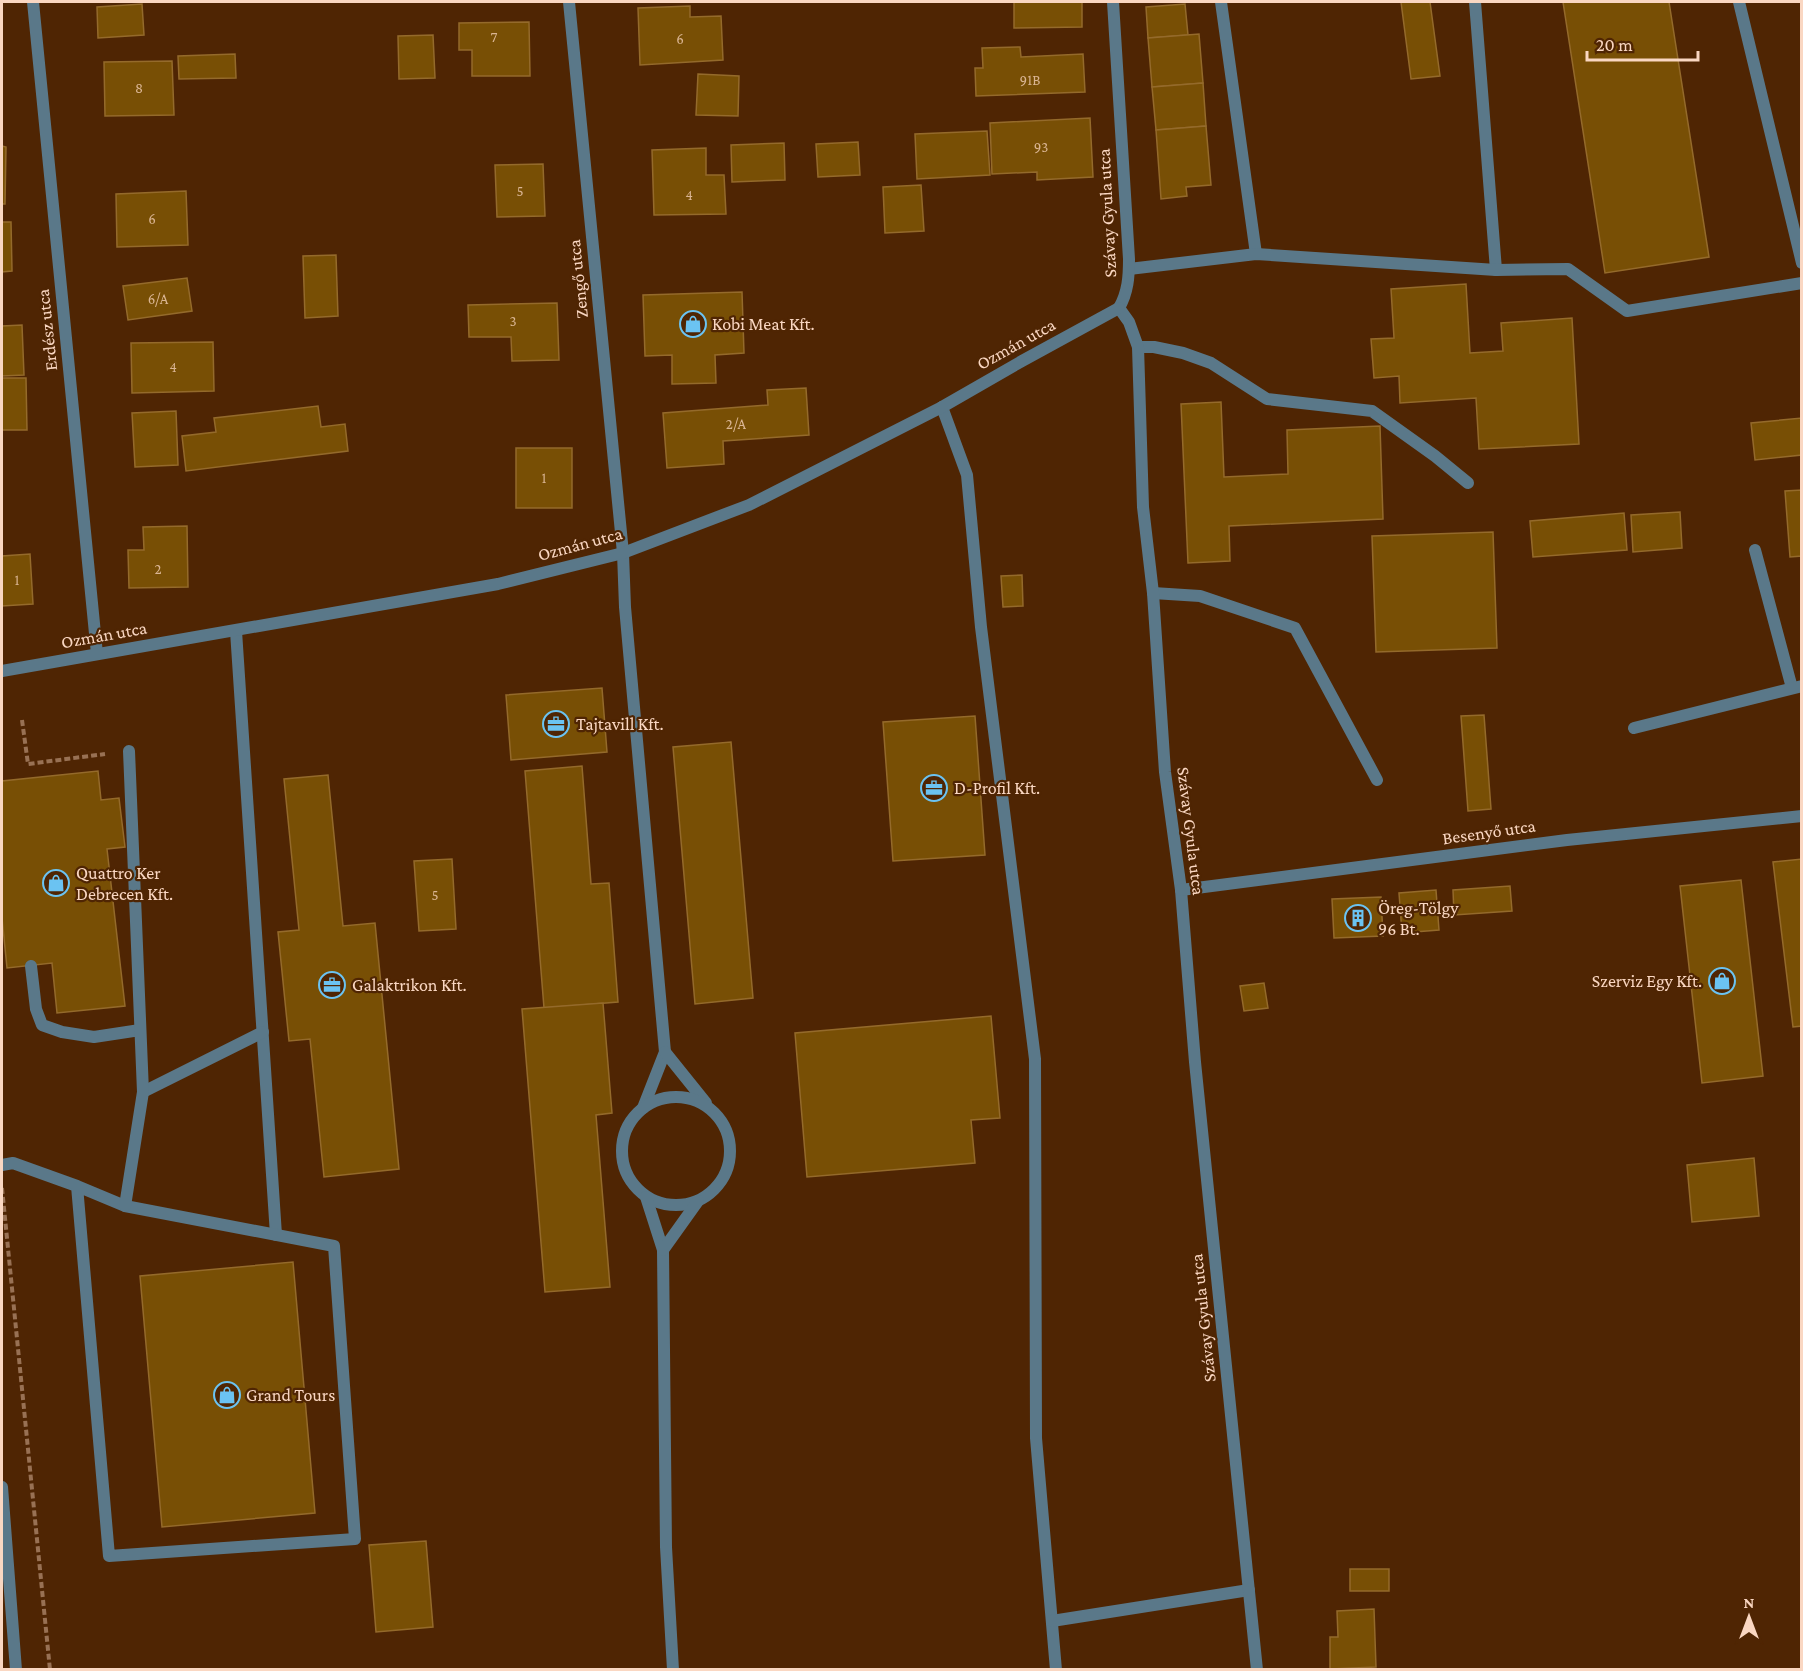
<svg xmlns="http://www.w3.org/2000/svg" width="1803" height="1671" font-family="'Crimson Pro',serif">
<rect width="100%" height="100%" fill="#4f2503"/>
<!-- building -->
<g fill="#784f05" stroke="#946a2b" stroke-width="1.5">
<path d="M 1014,2 L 1082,2 L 1082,27 L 1014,28 Z"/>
<path d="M 1401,2 L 1430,2 L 1440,76 L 1411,79 Z"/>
<path d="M 1563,2 L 1669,2 L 1709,257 L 1605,273 Z"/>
<path d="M 142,4 L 144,35 L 98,38 L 97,7 Z"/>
<path d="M 1185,4 L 1188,35 L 1148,38 L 1146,7 Z"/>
<path d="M 690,6 L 690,17 L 721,16 L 723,60 L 640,65 L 638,8 Z"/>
<path d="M 529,22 L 530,76 L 472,76 L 472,50 L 459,50 L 459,23 Z"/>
<path d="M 1199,34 L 1203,83 L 1152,87 L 1148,38 Z"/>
<path d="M 433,35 L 435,78 L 399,79 L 398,36 Z"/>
<path d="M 1020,47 L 1021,57 L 1083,54 L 1085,92 L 976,96 L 975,68 L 983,68 L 982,48 Z"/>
<path d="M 235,54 L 236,78 L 179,79 L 178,56 Z"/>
<path d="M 172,61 L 174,115 L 105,116 L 104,62 Z"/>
<path d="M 698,74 L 739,76 L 738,116 L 696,115 Z"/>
<path d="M 1203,83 L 1206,126 L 1156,130 L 1152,87 Z"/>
<path d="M 1090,118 L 1093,177 L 1037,180 L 1037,172 L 992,174 L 990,123 Z"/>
<path d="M 1206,126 L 1211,185 L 1186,187 L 1187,196 L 1161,199 L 1156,130 Z"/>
<path d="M 987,131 L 990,175 L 917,179 L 915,134 Z"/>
<path d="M 858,142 L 860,175 L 818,177 L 816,144 Z"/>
<path d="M 784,143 L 785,180 L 732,182 L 731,145 Z"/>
<path d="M 2,146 L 6,147 L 5,204 L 2,204 Z"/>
<path d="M 706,148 L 706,175 L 724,175 L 726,214 L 654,215 L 652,150 Z"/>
<path d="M 543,164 L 545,216 L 497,217 L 495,165 Z"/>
<path d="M 921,185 L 924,231 L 885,233 L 883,187 Z"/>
<path d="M 186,191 L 188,245 L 117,247 L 116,194 Z"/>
<path d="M 2,222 L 11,222 L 12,271 L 2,272 Z"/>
<path d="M 336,255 L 338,316 L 305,318 L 303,256 Z"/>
<path d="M 187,278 L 192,311 L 128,320 L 123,286 Z"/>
<path d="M 1466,284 L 1470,353 L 1503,351 L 1501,323 L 1572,318 L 1579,444 L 1479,449 L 1476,398 L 1400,403 L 1399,376 L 1374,378 L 1371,339 L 1394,338 L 1391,289 Z"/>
<path d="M 742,292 L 744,353 L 715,355 L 716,383 L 672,384 L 672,355 L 645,356 L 643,295 Z"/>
<path d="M 557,303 L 559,360 L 512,361 L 511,337 L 469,337 L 468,305 Z"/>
<path d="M 22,325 L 24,375 L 2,376 L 2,326 Z"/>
<path d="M 213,342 L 214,391 L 132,393 L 131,343 Z"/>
<path d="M 2,378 L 26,378 L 27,430 L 2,430 Z"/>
<path d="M 806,388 L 809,435 L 723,441 L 724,464 L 667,468 L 663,413 L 768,405 L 767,390 Z"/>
<path d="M 1221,402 L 1224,477 L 1288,474 L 1287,430 L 1380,426 L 1383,519 L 1229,526 L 1230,561 L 1188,563 L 1181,404 Z"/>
<path d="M 318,406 L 321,427 L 345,424 L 348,451 L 186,471 L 182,436 L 216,432 L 214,418 Z"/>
<path d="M 176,411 L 178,465 L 135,467 L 132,413 Z"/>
<path d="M 1802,418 L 1802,455 L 1755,460 L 1751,423 Z"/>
<rect x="516" y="448" width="56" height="60"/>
<path d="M 1802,490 L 1802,556 L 1790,557 L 1785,491 Z"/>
<path d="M 1680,512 L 1682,548 L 1633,552 L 1631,515 Z"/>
<path d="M 1624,513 L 1627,550 L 1533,557 L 1530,521 Z"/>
<path d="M 187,526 L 188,587 L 129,588 L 128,550 L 144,550 L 143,527 Z"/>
<path d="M 1493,532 L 1497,648 L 1376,652 L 1372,536 Z"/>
<path d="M 30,554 L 33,604 L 2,606 L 2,556 Z"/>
<path d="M 1022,575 L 1023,606 L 1003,607 L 1001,576 Z"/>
<path d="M 602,688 L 607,752 L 511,760 L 506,695 Z"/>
<path d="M 1484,715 L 1491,809 L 1468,811 L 1461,716 Z"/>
<path d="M 975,716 L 985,855 L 893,861 L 883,722 Z"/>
<path d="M 731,742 L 753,998 L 695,1004 L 673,747 Z"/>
<path d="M 582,766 L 591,884 L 609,883 L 618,1002 L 544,1008 L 525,771 Z"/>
<path d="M 98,771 L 101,800 L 119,798 L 125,847 L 107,849 L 125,1006 L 57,1013 L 52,963 L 7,968 L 2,918 L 2,781 Z"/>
<path d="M 328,775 L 343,926 L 375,923 L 399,1169 L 324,1177 L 310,1039 L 289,1041 L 278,932 L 299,930 L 284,779 Z"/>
<path d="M 452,859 L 456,929 L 419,931 L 414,861 Z"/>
<path d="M 1802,859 L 1802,1026 L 1793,1027 L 1773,862 Z"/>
<path d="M 1741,880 L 1763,1076 L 1702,1083 L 1680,886 Z"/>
<path d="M 1510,886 L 1512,911 L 1454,915 L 1453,890 Z"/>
<path d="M 1436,890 L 1439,930 L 1402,933 L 1399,893 Z"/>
<path d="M 1381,897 L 1383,936 L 1334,938 L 1332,899 Z"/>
<path d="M 1264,983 L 1268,1008 L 1244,1011 L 1240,986 Z"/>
<path d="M 603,1003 L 612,1113 L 596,1115 L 610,1287 L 545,1292 L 522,1009 Z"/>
<path d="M 991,1016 L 1000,1118 L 971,1120 L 975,1163 L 807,1177 L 795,1033 Z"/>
<path d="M 1754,1158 L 1759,1216 L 1692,1222 L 1687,1165 Z"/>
<path d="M 293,1262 L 315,1513 L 162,1527 L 140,1276 Z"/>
<path d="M 426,1541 L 433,1627 L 376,1632 L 369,1545 Z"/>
<rect x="1350" y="1569" width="39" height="22"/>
<path d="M 1374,1609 L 1376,1667 L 1330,1669 L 1330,1637 L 1338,1637 L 1337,1611 Z"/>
</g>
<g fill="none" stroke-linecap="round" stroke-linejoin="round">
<!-- path -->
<g stroke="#987154" stroke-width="4" stroke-dasharray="6 3" stroke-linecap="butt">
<path d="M 22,720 L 28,764 L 105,754"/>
<path d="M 2,1188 L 50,1670"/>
</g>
<!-- service -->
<g stroke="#5a7889" stroke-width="12">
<path d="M 1221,2 L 1256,254"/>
<path d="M 1475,2 L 1496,270"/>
<path d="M 1739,2 L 1802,263"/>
<path d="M 1129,269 L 1256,254 L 1496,270 L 1568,269 L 1627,311 L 1802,283"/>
<path d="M 1138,347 L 1154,347 L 1183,353 L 1211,363 L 1267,399 L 1372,411 L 1435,456 L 1468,483"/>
<path d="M 942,407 L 967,475 L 981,627 L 1035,1059 L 1036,1438 L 1056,1670"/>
<path d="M 1755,550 L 1792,688"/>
<path d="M 623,553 L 625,607 L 665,1052 L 643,1108"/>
<path d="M 1153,593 L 1200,596 L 1295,628 L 1377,780"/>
<path d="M 236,631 L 276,1235"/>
<path d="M 1634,728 L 1802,686"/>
<path d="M 31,966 L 36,1009 L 42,1025 L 62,1032 L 94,1037 L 140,1030"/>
<path d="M 665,1052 L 706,1103"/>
<path d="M 143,1092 L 263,1032"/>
<circle cx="676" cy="1151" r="54"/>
<path d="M 2,1165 L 13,1163 L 77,1186 L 109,1556 L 355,1539 L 334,1246 L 125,1206 L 77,1186"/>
<path d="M 646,1197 L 663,1250 L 666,1547 L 673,1670"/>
<path d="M 125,1206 L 143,1092 L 129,751"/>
<path d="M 663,1250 L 698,1201"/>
<path d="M 1052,1621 L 1249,1590"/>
</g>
<!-- minor -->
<g stroke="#5a7889" stroke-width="12">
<path d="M 33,2 L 97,654"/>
<path d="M 569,2 L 623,553"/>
<path d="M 1113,2 L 1129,259 C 1129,277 1128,292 1119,308"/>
<path d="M 1119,308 L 1129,322 L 1138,347 L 1143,507 L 1153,593 L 1165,772 L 1181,890 L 1195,1062 L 1257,1670"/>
<path d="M 2,671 L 498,584 L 623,553 L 749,505 L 942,407 L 1022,361 L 1119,308"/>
<path d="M 1181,890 L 1567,840 L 1802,816"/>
<path d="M 2,1487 L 16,1670"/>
</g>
</g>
<!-- icons -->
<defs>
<symbol id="shop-ring" viewBox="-11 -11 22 22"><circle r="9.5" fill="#4f2503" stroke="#6bc3f2" stroke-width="1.5"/><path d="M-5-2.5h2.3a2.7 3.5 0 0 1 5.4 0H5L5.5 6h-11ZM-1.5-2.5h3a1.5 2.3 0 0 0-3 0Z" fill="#6bc3f2"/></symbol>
<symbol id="office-ring" viewBox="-11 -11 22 22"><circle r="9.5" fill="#4f2503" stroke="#6bc3f2" stroke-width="1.5"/><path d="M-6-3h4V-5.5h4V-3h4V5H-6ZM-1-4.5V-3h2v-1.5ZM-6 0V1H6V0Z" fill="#6bc3f2"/></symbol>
<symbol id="building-ring" viewBox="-11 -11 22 22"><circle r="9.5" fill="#4f2503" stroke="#6bc3f2" stroke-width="1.5"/><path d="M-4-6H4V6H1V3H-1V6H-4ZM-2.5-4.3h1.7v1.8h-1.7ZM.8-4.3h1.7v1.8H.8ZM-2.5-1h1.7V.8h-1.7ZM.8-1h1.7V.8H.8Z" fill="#6bc3f2"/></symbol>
</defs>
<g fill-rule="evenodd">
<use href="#shop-ring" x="678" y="309" width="30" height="30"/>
<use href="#office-ring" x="541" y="709" width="30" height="30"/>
<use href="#office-ring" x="919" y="773" width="30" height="30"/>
<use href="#shop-ring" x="41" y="868" width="30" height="30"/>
<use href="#building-ring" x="1343" y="903" width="30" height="30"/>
<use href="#shop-ring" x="1707" y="966" width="30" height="30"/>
<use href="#office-ring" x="317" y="970" width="30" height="30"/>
<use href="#shop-ring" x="212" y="1380" width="30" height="30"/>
</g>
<g text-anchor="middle" stroke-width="4.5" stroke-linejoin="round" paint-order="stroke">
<!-- number labels -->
<g font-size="15" fill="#dab593">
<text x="494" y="42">7</text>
<text x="680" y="44">6</text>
<text x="1030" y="85">91B</text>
<text x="139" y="93">8</text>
<text x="1041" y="152">93</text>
<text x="520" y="196">5</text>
<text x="689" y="200">4</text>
<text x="152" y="224">6</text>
<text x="158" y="304">6/A</text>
<text x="513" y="326">3</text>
<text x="173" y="372">4</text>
<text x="736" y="429">2/A</text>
<text x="544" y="483">1</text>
<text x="158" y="574">2</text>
<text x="17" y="585">1</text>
<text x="435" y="900">5</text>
</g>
<!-- street labels -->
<g font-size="18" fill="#fad7c2" stroke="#4f2503">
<text transform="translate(1107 213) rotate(-93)" y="6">Szávay Gyula utca</text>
<text transform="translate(578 279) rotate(-96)" y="6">Zengő utca</text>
<text transform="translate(47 330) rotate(-96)" y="6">Erdész utca</text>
<text transform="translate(1016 344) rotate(-29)" y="6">Ozmán utca</text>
<text transform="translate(580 544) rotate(-15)" y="6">Ozmán utca</text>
<text transform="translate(104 635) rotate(-10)" y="6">Ozmán utca</text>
<text transform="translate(1191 831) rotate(83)" y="6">Szávay Gyula utca</text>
<text transform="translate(1489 832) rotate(-8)" y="6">Besenyő utca</text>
<text transform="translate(1203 1318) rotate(-96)" y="6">Szávay Gyula utca</text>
</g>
<!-- poi labels -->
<g font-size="18" fill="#fad7c2" stroke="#4f2503" text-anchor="start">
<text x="712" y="330">Kobi Meat Kft.</text>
<text x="576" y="730">Tajtavill Kft.</text>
<text x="954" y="794">D-Profil Kft.</text>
<text x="76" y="879">Quattro Ker<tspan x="76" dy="21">Debrecen Kft.</tspan></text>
<text x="1378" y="914">Öreg-Tölgy<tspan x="1378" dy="21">96 Bt.</tspan></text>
<text x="1702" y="987" text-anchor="end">Szerviz Egy Kft.</text>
<text x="352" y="991">Galaktrikon Kft.</text>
<text x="246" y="1401">Grand Tours</text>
</g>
</g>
<!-- border -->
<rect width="1803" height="1671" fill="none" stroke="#fad7c2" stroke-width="6"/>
<!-- north arrow -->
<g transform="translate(1749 1617)" stroke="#4f2503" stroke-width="4.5" paint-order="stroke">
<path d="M0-4.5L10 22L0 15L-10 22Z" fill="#fad7c2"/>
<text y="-9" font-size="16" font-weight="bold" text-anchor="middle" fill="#fad7c2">N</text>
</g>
<!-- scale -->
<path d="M1587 51v9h111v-9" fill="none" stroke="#fad7c2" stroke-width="3"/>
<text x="1596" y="51" font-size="18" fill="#fad7c2" stroke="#4f2503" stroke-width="4.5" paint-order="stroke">20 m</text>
</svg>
